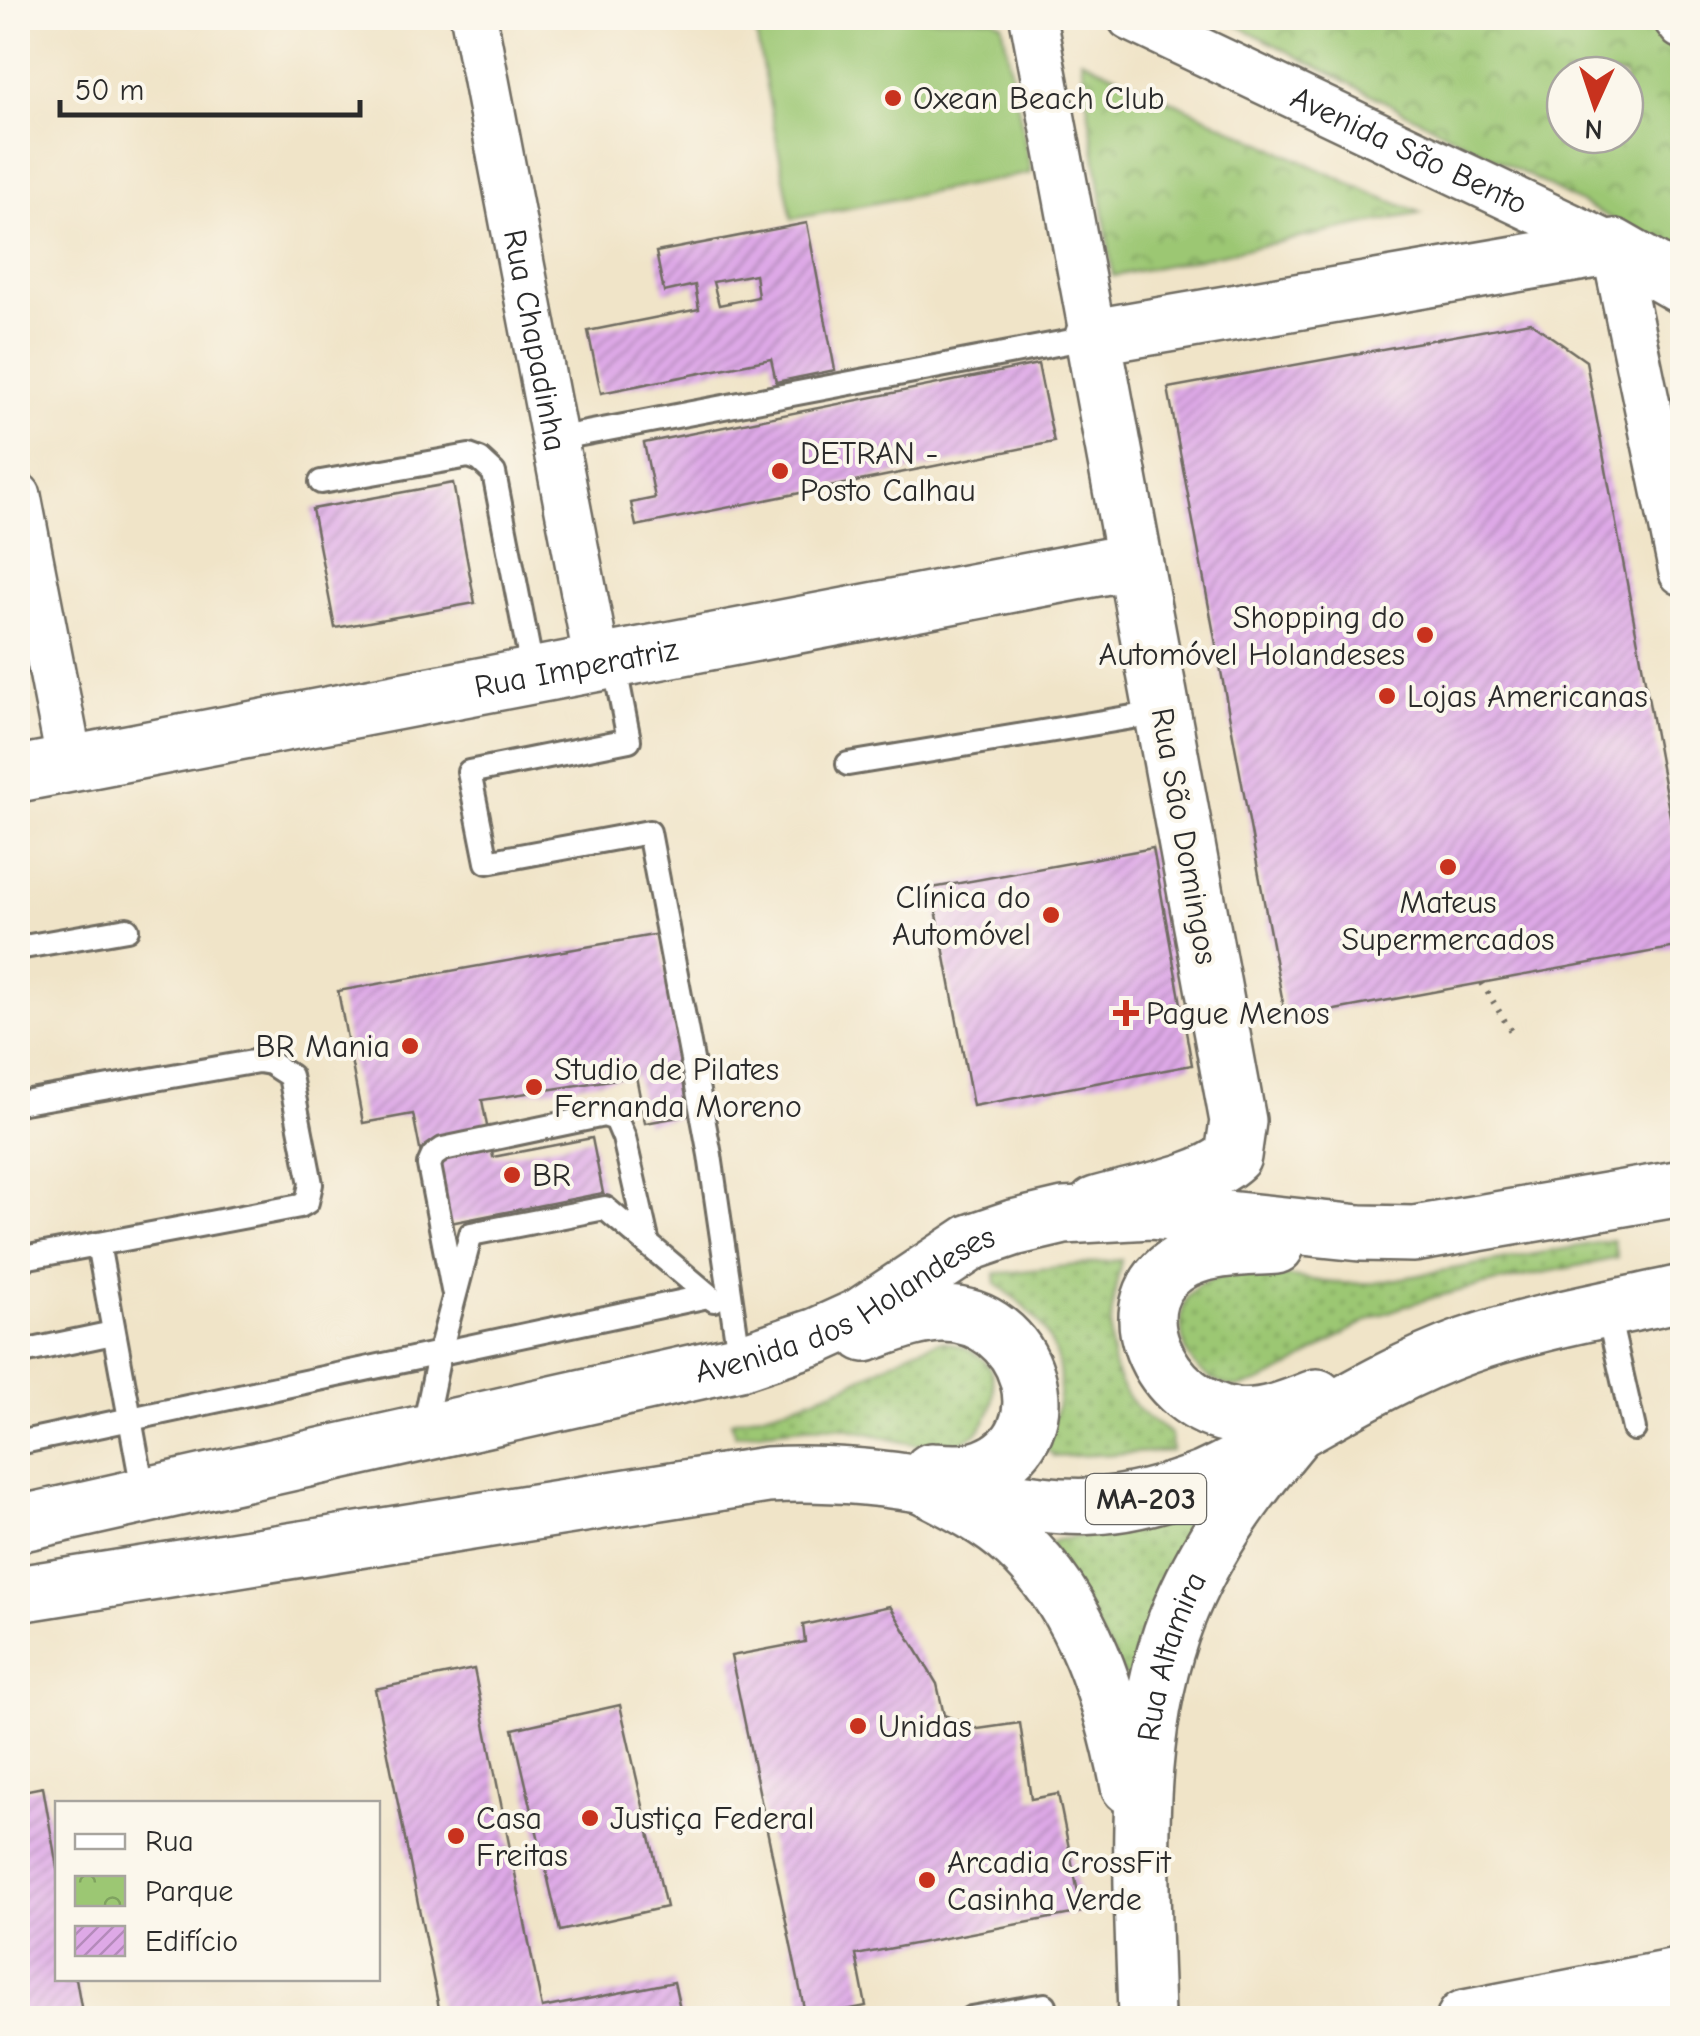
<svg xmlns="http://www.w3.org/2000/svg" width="1700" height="2036" font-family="'Comic Neue',sans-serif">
<defs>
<pattern id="grass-dots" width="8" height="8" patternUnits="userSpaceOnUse" patternTransform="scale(2.5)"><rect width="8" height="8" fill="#9cc773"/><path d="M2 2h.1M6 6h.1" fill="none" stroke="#7fa25f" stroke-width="1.8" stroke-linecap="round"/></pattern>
<pattern id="park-crowns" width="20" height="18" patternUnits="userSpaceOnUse" patternTransform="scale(2.5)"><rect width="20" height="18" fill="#9cc773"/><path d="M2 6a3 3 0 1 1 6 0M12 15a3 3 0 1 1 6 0" fill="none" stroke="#7fa25f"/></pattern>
<pattern id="building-hatch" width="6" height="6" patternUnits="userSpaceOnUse" patternTransform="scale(2.5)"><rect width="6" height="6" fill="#dea9e7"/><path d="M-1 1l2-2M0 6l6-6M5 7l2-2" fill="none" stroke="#b48abb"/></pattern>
</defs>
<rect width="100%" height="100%" fill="#fbf7ec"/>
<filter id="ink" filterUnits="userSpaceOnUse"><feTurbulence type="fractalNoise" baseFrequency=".01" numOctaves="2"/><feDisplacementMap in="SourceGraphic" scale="20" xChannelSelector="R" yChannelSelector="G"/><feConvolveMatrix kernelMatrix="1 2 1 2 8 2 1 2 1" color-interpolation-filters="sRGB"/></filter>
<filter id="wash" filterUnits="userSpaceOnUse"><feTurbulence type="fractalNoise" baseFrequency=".0048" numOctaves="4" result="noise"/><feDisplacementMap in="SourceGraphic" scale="40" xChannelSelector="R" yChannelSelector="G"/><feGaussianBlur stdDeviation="2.25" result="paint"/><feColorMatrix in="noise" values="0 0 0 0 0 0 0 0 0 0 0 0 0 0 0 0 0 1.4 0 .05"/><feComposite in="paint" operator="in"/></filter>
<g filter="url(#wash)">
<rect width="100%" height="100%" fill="#f0e4c8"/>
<!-- grass -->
<g fill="url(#grass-dots)" stroke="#64794f" stroke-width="2.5">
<path d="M 1613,1240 L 1617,1258 C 1539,1275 1455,1286 1380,1315 C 1338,1331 1278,1384 1239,1387 C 1221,1388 1198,1373 1189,1357 C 1182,1343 1180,1329 1182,1314 C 1190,1251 1296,1280 1336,1283 C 1349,1284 1362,1283 1375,1283 Z"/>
<path d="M 1121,1260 C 1110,1314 1096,1376 1146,1416 C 1154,1423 1163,1427 1171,1435 L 1172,1451 L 1054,1457 L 1043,1445 C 1078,1376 1058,1327 996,1284 L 995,1274 Z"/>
<path d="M 943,1341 C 960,1345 980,1351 989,1367 C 996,1382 994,1406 986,1420 C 956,1472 883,1431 836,1427 C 802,1425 769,1431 735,1435 L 731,1421 C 772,1412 813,1400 851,1383 C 883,1369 909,1348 943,1341 Z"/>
<path d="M 1218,1497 L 1130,1686 L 1049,1544 L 1057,1540 L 1159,1525 Z"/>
</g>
<!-- park -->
<g fill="url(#park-crowns)" stroke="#64794f" stroke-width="2.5" fill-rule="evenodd">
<path d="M 1223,18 L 1655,18 L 1682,55 L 1682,255 ZM 1565,75 L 1625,75 L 1625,135 L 1565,135 Z"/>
<path d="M 1081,59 L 1373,194 L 1421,213 L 1113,276 Z"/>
</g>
<!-- pitch -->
<path fill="#9cc773" stroke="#64794f" stroke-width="2.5" d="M 753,18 L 992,18 L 1002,23 L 1031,173 L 792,219 Z"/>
<g id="blocks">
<!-- building -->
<g fill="url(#building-hatch)" fill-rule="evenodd">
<path d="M 807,223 L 835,370 L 776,382 L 771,359 L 601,393 L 588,331 L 699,309 L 695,285 L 664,292 L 656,252 ZM 755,274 L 758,297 L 719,305 L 713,282 Z"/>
<path d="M 1530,322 L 1586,361 L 1682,881 L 1682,946 L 1286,1019 L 1168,388 Z"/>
<path d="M 1038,364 L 1054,442 L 636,526 L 631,503 L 655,498 L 644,443 Z"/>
<path d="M 453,483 L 475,603 L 335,628 L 312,509 Z"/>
<path d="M 1153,848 L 1192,1065 L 973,1106 L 932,888 Z"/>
<path d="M 659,934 L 691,1115 L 645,1123 L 636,1076 L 482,1100 L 493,1157 L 592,1138 L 603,1193 L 435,1226 L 413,1114 L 363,1123 L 338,991 Z"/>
<path d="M 890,1606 L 937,1684 L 944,1715 L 978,1729 L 1020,1723 L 1031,1799 L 1058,1794 L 1082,1912 L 856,1955 L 866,2006 L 806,2018 L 731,1656 L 805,1642 L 803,1625 Z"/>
<path d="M 474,1669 L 542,2008 L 674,1982 L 682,2018 L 441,2018 L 375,1689 Z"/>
<path d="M 620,1705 L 666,1907 L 560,1931 L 513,1729 Z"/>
<path d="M 43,1787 L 58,1873 L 58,1978 L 76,1978 L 83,2018 L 18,2018 L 18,1792 Z"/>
</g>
</g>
</g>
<g filter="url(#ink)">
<use href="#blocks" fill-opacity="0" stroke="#706c62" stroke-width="2.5"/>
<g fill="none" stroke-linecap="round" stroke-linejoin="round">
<defs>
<g id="service">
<path d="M 555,439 L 1093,337"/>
<path d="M 321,482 L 469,456 L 480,460 L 494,473 L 533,674"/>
<path d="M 613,658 L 629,740 L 469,772 L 487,862 L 649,832 L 710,1155 L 740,1362"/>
<path d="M 848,764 L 1163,712"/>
<path d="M 18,948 L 127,929"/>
<path d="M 18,1103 L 258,1061 L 270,1063 L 290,1076 L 311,1184 L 307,1202 L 300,1206 L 98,1244"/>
<path d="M 18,1259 L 98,1244 L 144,1495"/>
<path d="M 453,1290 L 429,1165 L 433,1156 L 443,1149 L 604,1115 L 616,1119 L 624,1138 L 648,1244"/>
<path d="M 1607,1310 L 1634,1429"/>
<path d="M 18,1353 L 113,1333"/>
<path d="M 423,1432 L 439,1355 L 471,1234 L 605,1208 L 714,1300"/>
<path d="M 18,1443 L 708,1296"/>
<path d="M 971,2018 L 1045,2005"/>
</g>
<g id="minor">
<path id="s1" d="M 474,18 L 597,661"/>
<path d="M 1033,18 L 1093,337"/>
<path id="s2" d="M 1131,18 L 1614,247 L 1682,572"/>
<path d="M 1676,18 L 1682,26"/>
<path d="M 18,496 L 70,764"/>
</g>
<g id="tertiary">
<path id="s3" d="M 18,774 L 1134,561"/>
<path d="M 1096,1205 C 1136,1193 1203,1184 1233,1156 L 1238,1121 L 1093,337 L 1614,247 L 1682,286"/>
<path d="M 926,1487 C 958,1503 991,1520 1017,1544 C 1084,1605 1112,1701 1129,1786"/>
<path id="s4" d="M 1146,2018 C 1143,1891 1130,1757 1171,1634 C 1197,1559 1243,1495 1293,1435"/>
<path d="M 1465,2018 L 1682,1976"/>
</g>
<g id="primary">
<path d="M 1276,1246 C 1247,1248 1212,1247 1185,1260 C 1108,1299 1160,1407 1236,1416 C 1264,1419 1292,1407 1317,1397"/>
<path d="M 865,1334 C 889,1326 914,1315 940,1314 C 1031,1311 1067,1436 985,1467 C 968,1474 949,1472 931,1471"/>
<path id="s5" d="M 18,1524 L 740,1362 L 817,1336 L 861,1316 L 972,1242 L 1013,1228 L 1064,1216 L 1150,1211 L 1360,1233 L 1414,1234 L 1682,1188"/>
<path d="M 18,1594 L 767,1475 C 832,1471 893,1479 957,1490 C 1002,1497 1048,1509 1094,1506 C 1133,1504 1169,1493 1205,1479 C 1293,1438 1374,1379 1466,1346 C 1535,1322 1610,1309 1682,1293"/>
</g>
</defs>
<!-- service casing -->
<use href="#service" stroke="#706c62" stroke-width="28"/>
<!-- minor casing -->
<use href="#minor" stroke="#706c62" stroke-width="50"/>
<!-- tertiary casing -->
<use href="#tertiary" stroke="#706c62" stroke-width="60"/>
<!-- primary casing -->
<use href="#primary" stroke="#706c62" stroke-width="60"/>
<!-- path -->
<path stroke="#706c62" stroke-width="6" stroke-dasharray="2.5 8" stroke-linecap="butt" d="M 1482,983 L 1514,1036"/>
<!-- service -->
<use href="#service" stroke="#fff" stroke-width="22"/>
<!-- minor -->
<use href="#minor" stroke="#fff" stroke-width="45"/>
<!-- tertiary -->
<use href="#tertiary" stroke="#fff" stroke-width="55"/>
<!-- primary -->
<use href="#primary" stroke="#fff" stroke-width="55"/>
</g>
</g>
<!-- markers -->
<g fill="#c8321e" stroke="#fbf7ec" stroke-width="4">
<circle cx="893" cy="98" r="10"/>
<circle cx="780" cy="471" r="10"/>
<circle cx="1425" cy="635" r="10"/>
<circle cx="1387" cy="696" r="10"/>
<circle cx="1448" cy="867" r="10"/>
<circle cx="1051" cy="915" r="10"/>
<path d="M1121 998h10v10h10v10h-10v10h-10v-10h-10v-10h10z"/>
<circle cx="410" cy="1046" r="10"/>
<circle cx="534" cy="1087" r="10"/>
<circle cx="512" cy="1175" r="10"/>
<circle cx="858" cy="1726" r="10"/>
<circle cx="590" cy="1818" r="10"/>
<circle cx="456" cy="1836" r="10"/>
<circle cx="927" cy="1880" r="10"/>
</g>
<g text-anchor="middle" stroke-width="8" stroke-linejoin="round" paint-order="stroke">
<!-- shield labels -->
<rect fill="#fbf7ec" stroke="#696865" stroke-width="2.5" x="1086" y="1474" width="120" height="50" rx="8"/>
<g font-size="30" font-weight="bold" fill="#2b2b2b">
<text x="1146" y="1509">MA-203</text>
</g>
<!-- poi labels -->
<g font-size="32" fill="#2b2b2b" stroke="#fbf7ec" text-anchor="start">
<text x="913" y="109">Oxean Beach Club</text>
<text x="800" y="464">DETRAN -<tspan x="800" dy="37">Posto Calhau</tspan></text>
<text x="1405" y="628" text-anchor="end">Shopping do<tspan x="1405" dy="37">Automóvel Holandeses</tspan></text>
<text x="1407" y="707">Lojas Americanas</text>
<text x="1031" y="908" text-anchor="end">Clínica do<tspan x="1031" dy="37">Automóvel</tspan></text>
<text x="1448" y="913" text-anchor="middle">Mateus<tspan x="1448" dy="37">Supermercados</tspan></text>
<text x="1146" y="1024">Pague Menos</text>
<text x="390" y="1057" text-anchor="end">BR Mania</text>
<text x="554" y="1080">Studio de Pilates<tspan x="554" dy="37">Fernanda Moreno</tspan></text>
<text x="532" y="1186">BR</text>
<text x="878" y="1737">Unidas</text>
<text x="476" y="1829">Casa<tspan x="476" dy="37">Freitas</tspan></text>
<text x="610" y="1829">Justiça Federal</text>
<text x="947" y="1873">Arcadia CrossFit<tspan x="947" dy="37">Casinha Verde</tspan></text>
</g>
<!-- street labels -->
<g font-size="32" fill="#2b2b2b" stroke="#fbf7ec">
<text dy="11" stroke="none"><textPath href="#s2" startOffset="308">Avenida São Bento</textPath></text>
<text dy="11" stroke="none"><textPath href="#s1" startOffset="328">Rua Chapadinha</textPath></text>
<text dy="11" stroke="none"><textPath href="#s3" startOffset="568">Rua Imperatriz</textPath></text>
<text transform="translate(1185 836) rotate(80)" y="11">Rua São Domingos</text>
<text dy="11" stroke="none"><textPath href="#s5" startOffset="860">Avenida dos Holandeses</textPath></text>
<text dy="11" stroke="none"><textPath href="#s4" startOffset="365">Rua Altamira</textPath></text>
</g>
</g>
<!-- margin -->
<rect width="1700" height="2036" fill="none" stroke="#fbf7ec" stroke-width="60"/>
<!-- legend -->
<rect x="55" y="1801" width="325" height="180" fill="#fbf7ec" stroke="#a8a59f" stroke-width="2.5"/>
<rect x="75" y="1834" width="50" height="15" fill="#ffffff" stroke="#a8a59f" stroke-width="2.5"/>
<text x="145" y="1851" font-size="30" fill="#2b2b2b">Rua</text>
<rect x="75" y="1876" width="50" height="30" fill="url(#park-crowns)" stroke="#a8a59f" stroke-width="2.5"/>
<text x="145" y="1901" font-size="30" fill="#2b2b2b">Parque</text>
<rect x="75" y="1926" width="50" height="30" fill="url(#building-hatch)" stroke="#a8a59f" stroke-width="2.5"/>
<text x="145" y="1951" font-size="30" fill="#2b2b2b">Edifício</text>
<!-- north arrow -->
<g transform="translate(1595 105) rotate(183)"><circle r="48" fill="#fbf7ec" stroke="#a8a59f" stroke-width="2.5"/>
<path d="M0-8L18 38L0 25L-18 38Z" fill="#c8321e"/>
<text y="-15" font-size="28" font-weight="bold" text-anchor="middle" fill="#2b2b2b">N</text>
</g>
<!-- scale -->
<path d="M60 100v15h300v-15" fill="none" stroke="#2b2b2b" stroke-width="5"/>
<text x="75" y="100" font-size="30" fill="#2b2b2b" stroke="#fbf7ec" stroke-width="8" paint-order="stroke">50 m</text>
</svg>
